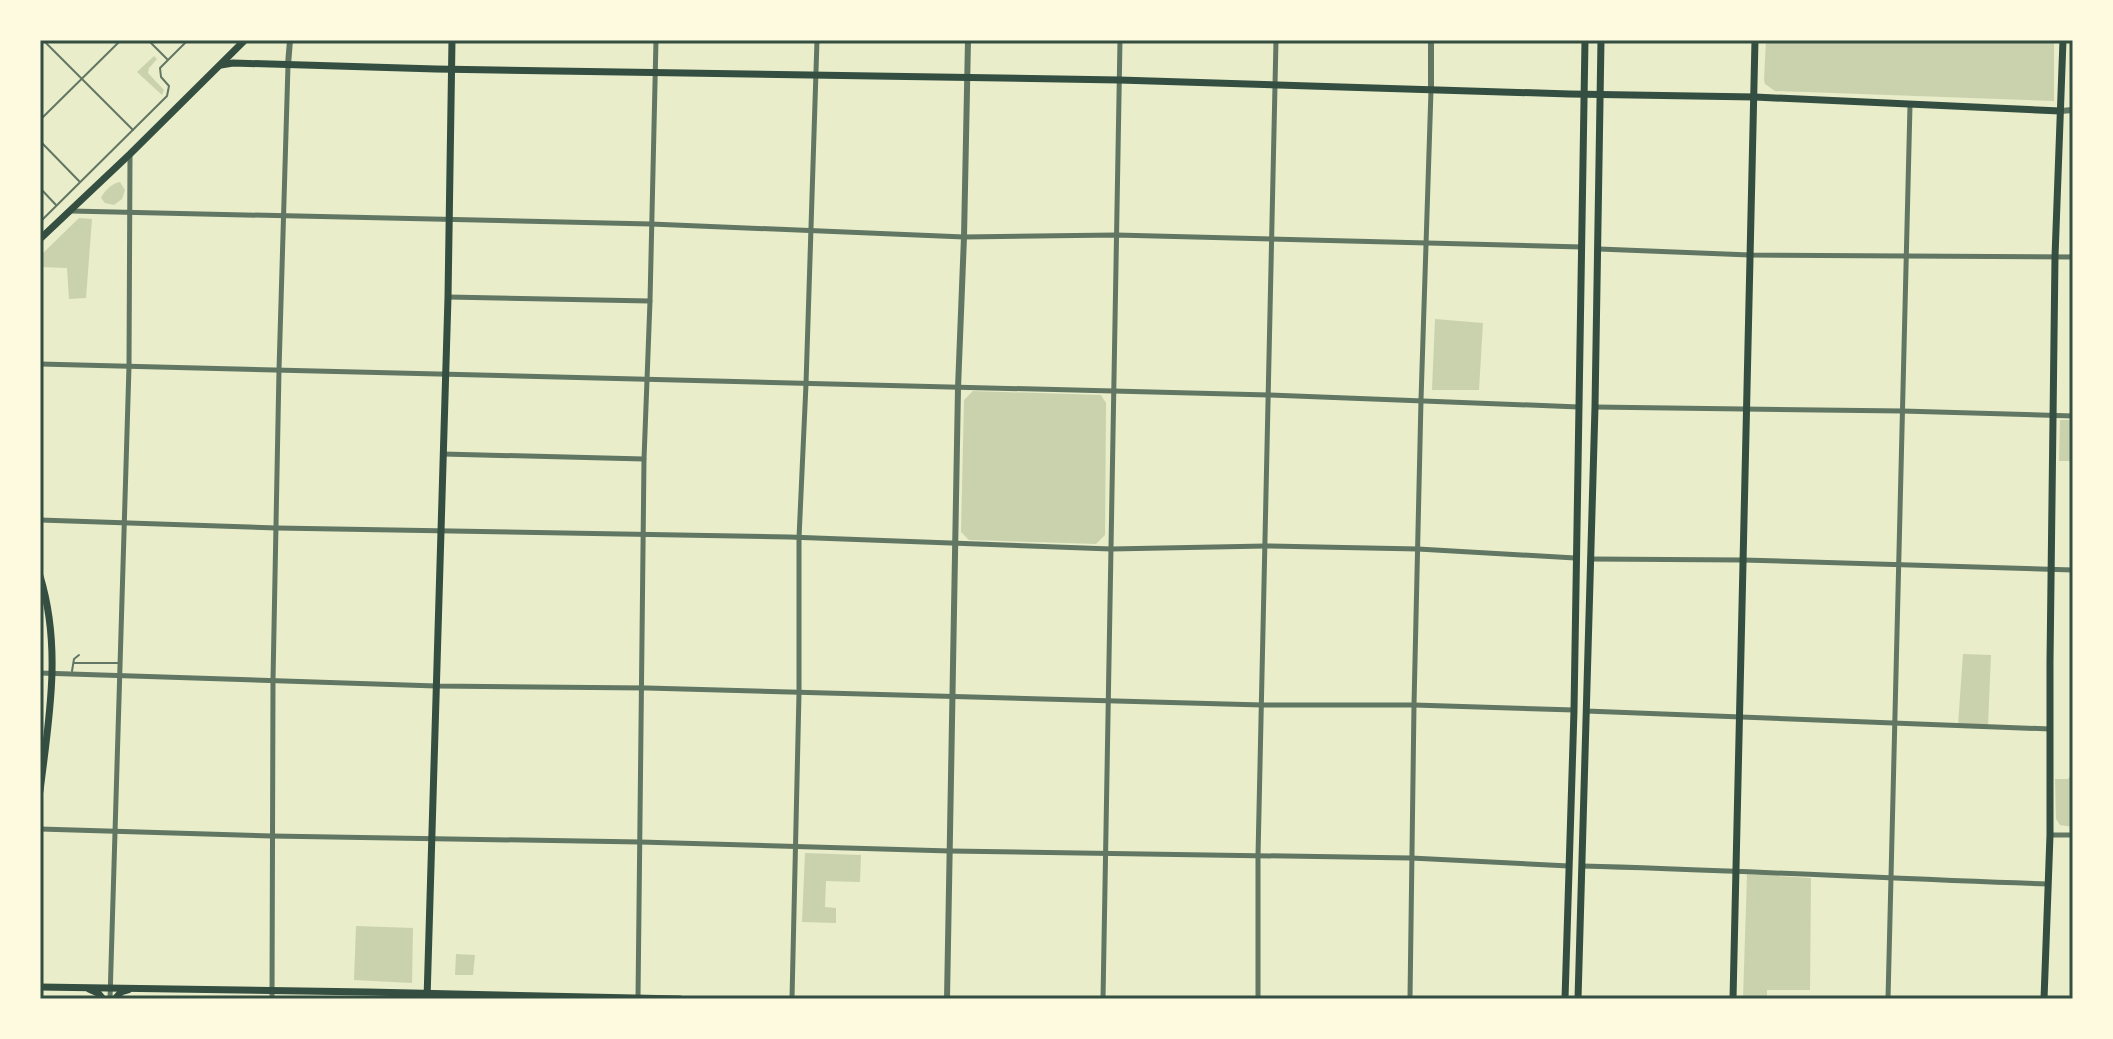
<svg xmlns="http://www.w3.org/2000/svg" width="2113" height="1039" font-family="'Work Sans',sans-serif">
<rect width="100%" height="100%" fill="#e9edc9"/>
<!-- green -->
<g fill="#cad2ad">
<path d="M 1766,40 L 2054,40 L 2054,101 L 1775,91 L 1765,84 L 1764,80 Z"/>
<path d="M 154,56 L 157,59 L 149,68 L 148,73 L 164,90 L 162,95 L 137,72 Z"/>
<path d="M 120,182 L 125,190 L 122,199 L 114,205 L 105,203 L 101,198 C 104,191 112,183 120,182 Z"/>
<path d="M 79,218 L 92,219 L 86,298 L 69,299 L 67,268 L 40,267 L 40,256 Z"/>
<path d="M 1435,319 L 1483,323 L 1479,390 L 1432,390 Z"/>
<path d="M 973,391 L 1101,395 L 1106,403 L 1105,535 L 1096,544 L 969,540 L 961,532 L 964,400 Z"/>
<path d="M 2060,420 L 2073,420 L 2073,461 L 2059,461 Z"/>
<path d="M 1963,654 L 1991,655 L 1988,726 L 1958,725 Z"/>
<path d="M 2073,772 L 2073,827 L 2060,825 L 2056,819 L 2055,779 L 2068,779 Z"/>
<path d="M 805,853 L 861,855 L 860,882 L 826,881 L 825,907 L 836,908 L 836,923 L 802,922 Z"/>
<path d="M 1747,874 L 1811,878 L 1810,990 L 1767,990 L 1767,999 L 1743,999 Z"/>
<path d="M 356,926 L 413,928 L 412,983 L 354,980 Z"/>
<path d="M 456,954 L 475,955 L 473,975 L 455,975 Z"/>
<path d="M 139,996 L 247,998 L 249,999 L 131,999 Z"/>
</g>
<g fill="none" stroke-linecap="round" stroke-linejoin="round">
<!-- service -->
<g stroke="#617663" stroke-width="2">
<path d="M 43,40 L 133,130"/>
<path d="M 148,40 L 167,59"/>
<path d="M 40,120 L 121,40"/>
<path d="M 40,141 L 79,181"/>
<path d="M 40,188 L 56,205"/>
<path d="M 40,222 L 167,96 L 169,86 L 161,77 L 160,68 L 188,40"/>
<path d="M 74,663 L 119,663"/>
<path d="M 72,671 L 74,659 L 79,655"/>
</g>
<!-- minor -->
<g stroke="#617663" stroke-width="5">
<path d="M 71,211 L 651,224 L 964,237 L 1116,235 L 1582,247"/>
<path d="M 1599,249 L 1750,255 L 2073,257"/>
<path d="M 448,297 L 650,301"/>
<path d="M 40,364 L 1269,395 L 1579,407"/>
<path d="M 1595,407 L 1902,411 L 2073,416"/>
<path d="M 443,454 L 644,459"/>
<path d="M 40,520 L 277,528 L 789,537 L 1111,549 L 1266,546 L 1418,549 L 1575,558"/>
<path d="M 1590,559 L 1743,560 L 2073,570"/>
<path d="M 40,673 L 436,686 L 647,688 L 1262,705 L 1414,705 L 1574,710"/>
<path d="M 1586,711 L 2050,729"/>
<path d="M 40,829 L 272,836 L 640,842 L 950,851 L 1411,858 L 1569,866"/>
<path d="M 2050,835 L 2073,835"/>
<path d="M 1582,866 C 1738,870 1893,879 2048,884"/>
<path d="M 638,998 L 644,459 L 650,301 L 656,40"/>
<path d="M 110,999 L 129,366 L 130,155"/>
<path d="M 272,999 L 273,680 L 279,370 L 288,65"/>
<path d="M 792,999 L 799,693 L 799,538 L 806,384 L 817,40"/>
<path d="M 1103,999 L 1120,40"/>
<path d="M 1258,999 L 1258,856 L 1276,40"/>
<path d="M 1410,999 L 1414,705 L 1421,400 L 1431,90"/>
<path d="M 1888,999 L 1910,105"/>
</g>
<!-- tertiary -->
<g stroke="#617663" stroke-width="6">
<path d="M 288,65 L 290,40"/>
<path d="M 1431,89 L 1431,40"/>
<path d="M 2060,111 L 2073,110"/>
<path d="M 947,999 L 958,388 L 964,237 L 968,40"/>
</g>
<!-- secondary -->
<g stroke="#344e41" stroke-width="7">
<path d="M 221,65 L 233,63 L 436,69 L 1119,80 L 1570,94 L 1755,97 L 2060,111"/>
<path d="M 40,239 L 130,154 L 245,40"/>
<path d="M 40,576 C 62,648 49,718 40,791"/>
<path d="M 1733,999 L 1755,40"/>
<path d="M 2044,999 L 2050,835 L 2050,662 L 2055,257 L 2063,40"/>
</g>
<!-- primary -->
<g stroke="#344e41" stroke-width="7">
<path d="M 40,987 L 368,992 L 680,999"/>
<path d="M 89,989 L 98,993 L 103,999"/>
<path d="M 115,999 L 121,992 L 128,990"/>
<path d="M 427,999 L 448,297 L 452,40"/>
<path d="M 1565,999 L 1574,710 L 1585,40"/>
<path d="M 1578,999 L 1595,407 L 1601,40"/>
</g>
</g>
<!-- border -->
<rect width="2113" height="1039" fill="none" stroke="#fefae0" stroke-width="84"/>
<rect x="42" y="42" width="2029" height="955" fill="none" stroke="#344e41" stroke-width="3"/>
</svg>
